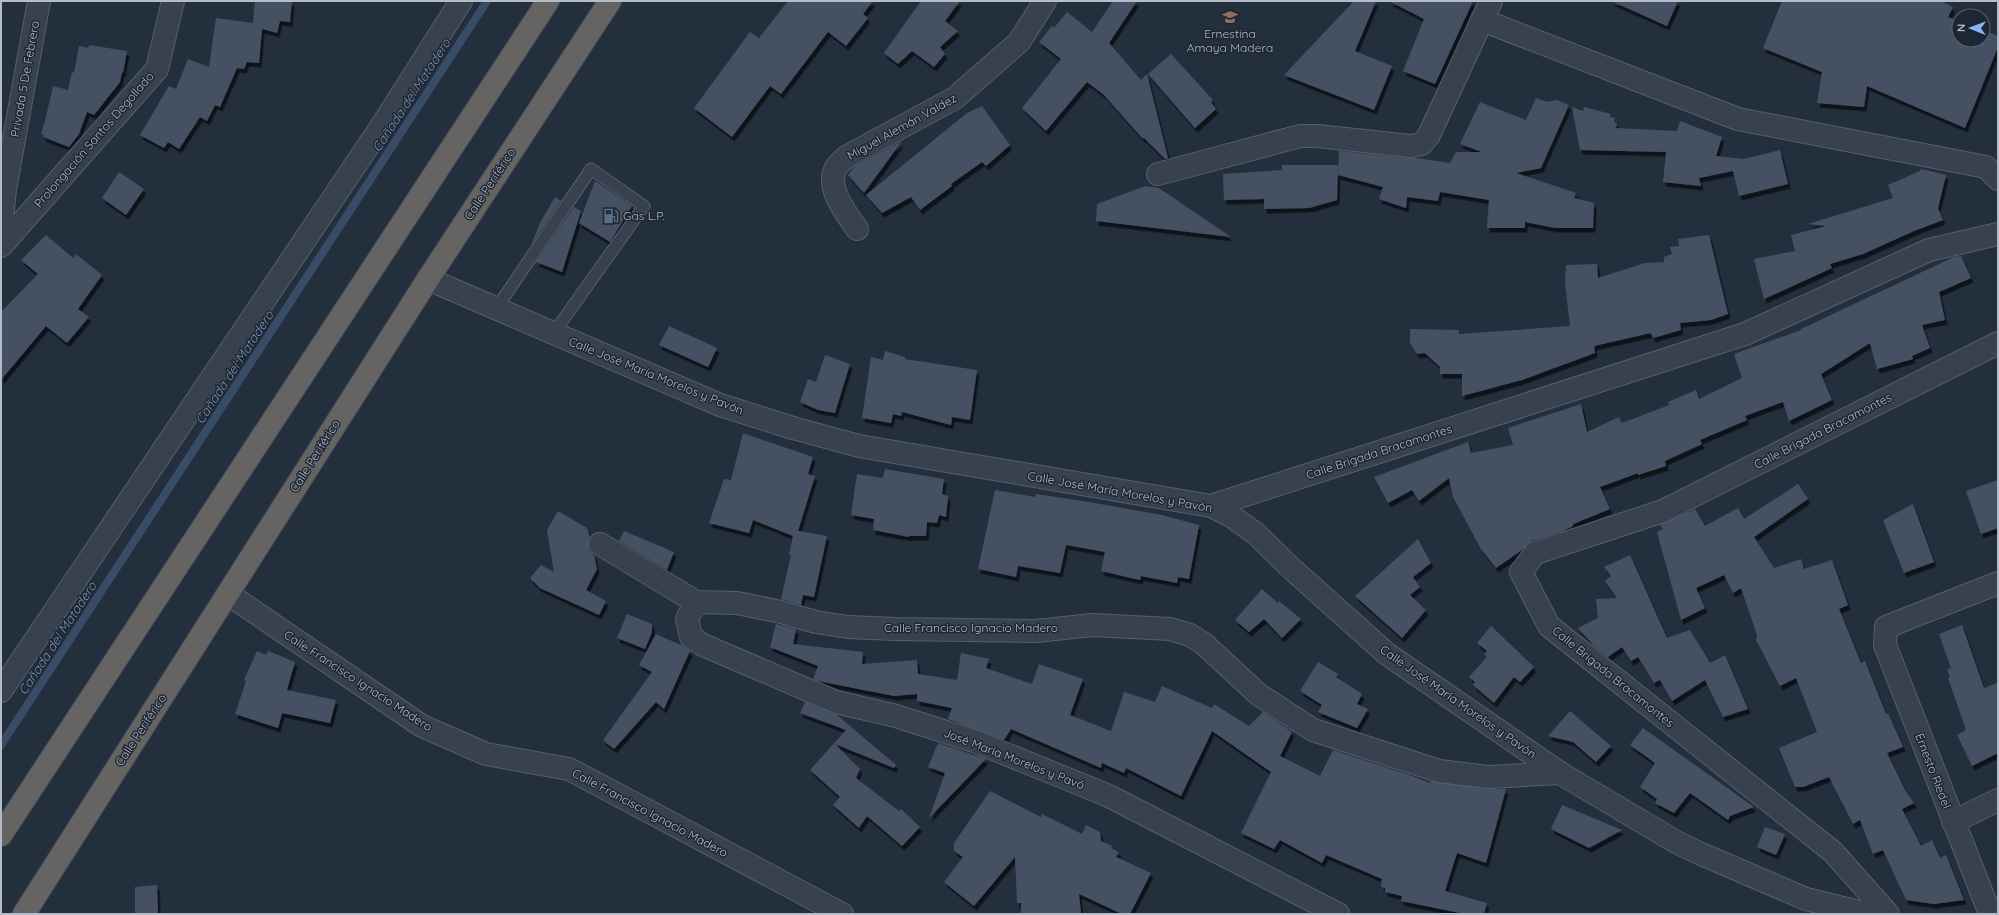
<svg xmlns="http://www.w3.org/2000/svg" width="1999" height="915" font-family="Quicksand,sans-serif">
<defs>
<filter id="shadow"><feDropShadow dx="2.5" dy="4.5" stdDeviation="0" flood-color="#0009"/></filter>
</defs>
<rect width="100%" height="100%" fill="#242f3e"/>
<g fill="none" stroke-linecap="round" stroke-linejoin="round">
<!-- stream -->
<path stroke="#394c67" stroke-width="8" d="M 1,745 L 487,1"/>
</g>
<!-- building -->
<g fill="#455162" filter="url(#shadow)">
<path d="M 255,1 L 292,1 L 290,22 L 280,21 L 277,33 L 262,29 L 259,63 L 247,62 L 244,69 L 237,68 L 220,107 L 215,105 L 207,121 L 200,117 L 179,149 L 168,142 L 164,148 L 140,135 L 169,86 L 176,89 L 188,59 L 209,67 L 216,18 L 253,23 Z"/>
<path d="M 788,1 L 873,1 L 863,14 L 868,18 L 846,46 L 828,32 L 781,94 L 770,86 L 732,137 L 694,108 L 750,32 L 759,38 Z"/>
<path d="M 921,1 L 960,1 L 945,21 L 958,31 L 940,47 L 945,54 L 934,67 L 912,51 L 898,64 L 884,53 Z"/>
<path d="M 1113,1 L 1137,1 L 1109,43 L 1141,80 L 1147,74 L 1168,158 L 1165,159 L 1144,138 L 1143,139 L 1104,95 L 1087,82 L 1046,131 L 1022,108 L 1061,59 L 1039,42 L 1052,26 L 1054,28 L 1067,12 L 1092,32 Z"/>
<path d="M 1354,1 L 1376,1 L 1355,51 L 1392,66 L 1374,110 L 1284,75 Z"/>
<path d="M 1389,1 L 1473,1 L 1435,84 L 1403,71 L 1424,19 Z"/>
<path d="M 1611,1 L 1678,1 L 1667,26 Z"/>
<path d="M 1782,1 L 1941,1 L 1953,7 L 1948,17 L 1959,21 L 1959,40 L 1983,40 L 1983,30 L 1998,36 L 1998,47 L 1965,128 L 1867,86 L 1864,107 L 1817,103 L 1822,72 L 1763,48 Z"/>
<path d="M 89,45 L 127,51 L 123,73 L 122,72 L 120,82 L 94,115 L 87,112 L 79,134 L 69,147 L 43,137 L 44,135 L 41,134 L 45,121 L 53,86 L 68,90 L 72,72 L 74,73 L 79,46 L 88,48 Z"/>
<path d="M 1171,54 L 1213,100 L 1211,102 L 1216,109 L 1195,128 L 1148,74 Z"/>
<path d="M 1536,98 L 1547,102 L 1556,100 L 1569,105 L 1541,168 L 1516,173 L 1576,193 L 1574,198 L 1594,203 L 1593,228 L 1555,228 L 1525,222 L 1525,228 L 1487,228 L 1489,200 L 1440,192 L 1438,201 L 1407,197 L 1406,208 L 1379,199 L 1383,187 L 1338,175 L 1339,151 L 1410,158 L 1417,158 L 1450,163 L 1456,152 L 1482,152 L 1460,144 L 1480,102 L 1526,120 Z"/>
<path d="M 982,106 L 1010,145 L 986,166 L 982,162 L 951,184 L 952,186 L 920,210 L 911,197 L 882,213 L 866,195 L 967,113 Z"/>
<path d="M 1572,107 L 1583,111 L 1584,107 L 1611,114 L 1610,117 L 1615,118 L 1614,122 L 1617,123 L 1616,128 L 1677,131 L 1680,121 L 1722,137 L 1716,156 L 1744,159 L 1780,150 L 1788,184 L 1739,196 L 1733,171 L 1699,178 L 1701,186 L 1663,182 L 1666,152 L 1580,150 Z"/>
<path d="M 902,141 L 864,193 L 848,175 L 855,166 Z"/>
<path d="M 1282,165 L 1338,165 L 1337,200 L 1309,208 L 1264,209 L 1264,199 L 1224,200 L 1223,174 L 1282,170 Z"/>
<path d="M 1921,169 L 1946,175 L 1938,208 L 1943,220 L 1914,231 L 1863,254 L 1830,264 L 1832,268 L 1764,299 L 1754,259 L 1795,251 L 1791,235 L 1826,226 L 1808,224 L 1893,198 L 1888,185 L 1920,171 Z"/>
<path d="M 119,172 L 144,189 L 126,215 L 102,198 Z"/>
<path d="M 595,181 L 632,206 L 610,242 L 579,223 Z"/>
<path d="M 1145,186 L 1159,188 L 1231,237 L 1096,221 L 1097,204 Z"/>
<path d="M 555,197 L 561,201 L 531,245 L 540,223 Z"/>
<path d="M 574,207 L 581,211 L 562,272 L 536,262 Z"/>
<path d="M 46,235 L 73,258 L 76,254 L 102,275 L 78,309 L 89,317 L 67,343 L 46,326 L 1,380 L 1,312 L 38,274 L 21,260 Z"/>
<path d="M 1709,235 L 1728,314 L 1711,320 L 1680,323 L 1681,330 L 1653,338 L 1651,333 L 1594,346 L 1595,353 L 1522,380 L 1462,396 L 1462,374 L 1440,374 L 1440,367 L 1425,353 L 1417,354 L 1410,343 L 1410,329 L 1459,330 L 1459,334 L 1570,326 L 1565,283 L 1566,265 L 1597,264 L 1598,278 L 1645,263 L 1664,262 L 1664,257 L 1672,254 L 1670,247 L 1679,246 L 1678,239 Z"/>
<path d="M 1961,256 L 1971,278 L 1939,292 L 1945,320 L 1922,325 L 1930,348 L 1912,356 L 1913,359 L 1877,369 L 1870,343 L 1821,374 L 1832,400 L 1789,421 L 1783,402 L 1745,416 L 1747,420 L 1700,440 L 1702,444 L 1665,461 L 1666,466 L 1638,475 L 1638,473 L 1600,487 L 1610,509 L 1573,524 L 1573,526 L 1563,531 L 1531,541 L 1522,550 L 1496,568 L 1481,549 L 1453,497 L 1449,478 L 1419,501 L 1412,490 L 1388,503 L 1374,477 L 1468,442 L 1471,453 L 1513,445 L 1508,428 L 1581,404 L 1587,432 L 1619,417 L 1622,423 L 1669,405 L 1668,402 L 1696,390 L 1699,399 L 1742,378 L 1734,354 L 1801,330 L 1801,329 L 1954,257 Z"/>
<path d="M 669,326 L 717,348 L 708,367 L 659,345 Z"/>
<path d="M 885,351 L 905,357 L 905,359 L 977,370 L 970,420 L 952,417 L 951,425 L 902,412 L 901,416 L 893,414 L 891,423 L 862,418 L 871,357 L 883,360 Z"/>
<path d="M 825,355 L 850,364 L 835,413 L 818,410 L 800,402 L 808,379 L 816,382 Z"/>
<path d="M 743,433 L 813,457 L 808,474 L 815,476 L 798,531 L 827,536 L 814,597 L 803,595 L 801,605 L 781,599 L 791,555 L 789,555 L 793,536 L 753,520 L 749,533 L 709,523 L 724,479 L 731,480 Z"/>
<path d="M 885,469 L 944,479 L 942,494 L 948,496 L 946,517 L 939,515 L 937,523 L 927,522 L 926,536 L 909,536 L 909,537 L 873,530 L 874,519 L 851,515 L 857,474 L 883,478 Z"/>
<path d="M 1998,480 L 1998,528 L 1981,534 L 1966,491 Z"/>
<path d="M 1798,484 L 1808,499 L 1754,537 L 1774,568 L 1801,559 L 1804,569 L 1832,560 L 1848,605 L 1839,609 L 1861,663 L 1865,661 L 1886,714 L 1888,713 L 1903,747 L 1887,753 L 1906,792 L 1914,803 L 1902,809 L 1921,846 L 1932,840 L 1940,858 L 1946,855 L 1964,900 L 1934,904 L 1906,900 L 1883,850 L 1873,854 L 1860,820 L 1853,824 L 1829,777 L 1803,787 L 1795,787 L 1779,748 L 1817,732 L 1796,678 L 1780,686 L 1756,640 L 1757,635 L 1741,588 L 1733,593 L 1724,575 L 1696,588 L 1705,608 L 1681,620 L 1657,532 L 1663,529 L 1660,525 L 1695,509 L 1705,526 L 1738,508 L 1744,519 Z"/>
<path d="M 995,490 L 1035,497 L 1036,494 L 1089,502 L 1162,515 L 1199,525 L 1189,579 L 1178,577 L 1177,583 L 1141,576 L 1140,580 L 1101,571 L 1105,552 L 1066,545 L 1060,573 L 1018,566 L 1016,577 L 978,569 Z"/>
<path d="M 1913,504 L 1934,562 L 1904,573 L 1883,520 Z"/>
<path d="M 558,511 L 587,528 L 590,537 L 588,544 L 589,550 L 594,555 L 597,569 L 586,590 L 606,601 L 599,615 L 540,588 L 530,578 L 541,565 L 554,572 L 547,530 Z"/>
<path d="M 624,531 L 674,552 L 667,570 L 619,541 Z"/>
<path d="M 1418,539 L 1431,563 L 1413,577 L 1420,587 L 1410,595 L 1426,610 L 1402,638 L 1355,596 Z"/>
<path d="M 1630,555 L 1667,638 L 1690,630 L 1710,663 L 1725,655 L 1748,709 L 1723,717 L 1705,680 L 1672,701 L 1660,680 L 1654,683 L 1638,657 L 1631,661 L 1622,647 L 1608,657 L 1594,646 L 1578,628 L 1598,618 L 1596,599 L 1617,598 L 1605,581 L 1611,576 L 1604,567 Z"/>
<path d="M 1262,589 L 1278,603 L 1279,601 L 1301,619 L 1282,638 L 1264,619 L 1249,632 L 1235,620 Z"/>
<path d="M 627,614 L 652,624 L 652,632 L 645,649 L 617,638 Z"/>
<path d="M 776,624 L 796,629 L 793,644 L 863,652 L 862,664 L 917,660 L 918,674 L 957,680 L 961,653 L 989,659 L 986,668 L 1032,684 L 1039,664 L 1083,679 L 1070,715 L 1111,731 L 1124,692 L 1155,702 L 1162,686 L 1212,708 L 1214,704 L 1249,726 L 1263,712 L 1292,732 L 1280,756 L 1320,776 L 1333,750 L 1407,774 L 1430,783 L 1431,781 L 1488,789 L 1506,789 L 1486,863 L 1457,853 L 1445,891 L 1487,903 L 1484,914 L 1465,914 L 1401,901 L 1402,896 L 1385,892 L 1385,888 L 1381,887 L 1382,879 L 1326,855 L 1322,863 L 1280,840 L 1274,849 L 1241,833 L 1271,772 L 1212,731 L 1181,796 L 1126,768 L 1124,773 L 1102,763 L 1101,768 L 1011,729 L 1004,740 L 948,719 L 952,708 L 917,701 L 917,694 L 894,696 L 818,681 L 813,679 L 818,666 L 770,647 Z"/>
<path d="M 1962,625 L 1984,688 L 1998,683 L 1998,753 L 1972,766 L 1957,735 L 1966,730 L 1948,678 L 1950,677 L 1947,669 L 1951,668 L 1939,634 Z"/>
<path d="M 1491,626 L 1534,667 L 1520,682 L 1514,677 L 1494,703 L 1473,685 L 1475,682 L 1469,677 L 1487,657 L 1484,654 L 1487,651 L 1477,643 Z"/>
<path d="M 656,634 L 683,646 L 690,651 L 664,709 L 656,702 L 614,749 L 603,740 L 652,672 L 639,665 Z"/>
<path d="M 257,651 L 266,655 L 268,651 L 295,662 L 287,690 L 336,700 L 330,723 L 282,713 L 278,728 L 235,714 L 246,681 L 244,680 Z"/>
<path d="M 1318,662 L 1338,674 L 1336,677 L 1362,694 L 1357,704 L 1368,709 L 1357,728 L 1318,712 L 1322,705 L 1300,691 Z"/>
<path d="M 805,702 L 837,715 L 896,765 L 894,768 L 835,744 L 860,769 L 856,778 L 899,811 L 901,809 L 920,827 L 902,846 L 867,816 L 859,828 L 833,805 L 840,797 L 810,770 L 846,730 L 800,713 Z"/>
<path d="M 1570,711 L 1611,746 L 1596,762 L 1573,742 L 1548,736 Z"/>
<path d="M 1643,728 L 1754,807 L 1730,816 L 1728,820 L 1690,793 L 1674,813 L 1655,803 L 1657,799 L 1640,787 L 1655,763 L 1630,745 Z"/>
<path d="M 938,743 L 986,759 L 929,818 L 945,773 L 928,767 Z"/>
<path d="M 990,791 L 1041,817 L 1042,814 L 1082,834 L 1086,825 L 1100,832 L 1101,841 L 1112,846 L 1111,848 L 1119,852 L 1116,857 L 1151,873 L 1130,914 L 1122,914 L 1079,894 L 1081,913 L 1021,914 L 1021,903 L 1017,903 L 1015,857 L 974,906 L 944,882 L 963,857 L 954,851 L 954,843 Z"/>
<path d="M 1562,805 L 1622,830 L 1589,848 L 1551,829 Z"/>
<path d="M 1765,827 L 1785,834 L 1776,855 L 1757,847 Z"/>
<path d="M 157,885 L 158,914 L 135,914 L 135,887 Z"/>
</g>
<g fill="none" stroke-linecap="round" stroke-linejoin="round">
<defs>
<path id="service" d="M 496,309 L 591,169 L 644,206 L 553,334"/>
<g id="minor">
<path d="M 1482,20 L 1738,119 L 1986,167 L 1998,179"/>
<path d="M 1158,174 L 1300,136 L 1317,136 L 1411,146 L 1422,144 L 1429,135 L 1491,1"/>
<path d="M 1,228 L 5,189 L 39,1"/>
<path d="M 857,229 C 846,213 824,186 837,166 C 839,163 844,160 846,157 L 955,98 L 1019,42 L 1045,1"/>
<path d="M 1,246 L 157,69 L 173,1"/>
<path d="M 428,279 L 720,405 L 793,428 L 859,446 L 1211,506 L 1231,516 L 1255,533 L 1292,569 L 1387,654 L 1560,773 L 1676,842 L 1699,853 L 1806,899 L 1867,914"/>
<path d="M 1211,506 L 1745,334 L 1929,250 L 1998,234"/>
<path d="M 600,544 L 696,602 L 737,603 L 781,612 L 816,622 L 848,627 L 895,629 L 1036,631 L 1093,625 L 1170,629 L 1190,635 L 1204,644 L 1258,694 L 1313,730 L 1439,771 L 1489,777 L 1560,773"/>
<path d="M 228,594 L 422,726 L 486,754 L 569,769 L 842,914"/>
<path d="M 696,602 L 687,619 L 691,637 L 703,645 L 836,702 L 896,716 L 974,741 L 1109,796 L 1338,914"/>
<path d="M 1,691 L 383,124 L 461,1"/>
<path d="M 1953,822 L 1998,800"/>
<path d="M 1888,914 L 1833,852 L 1549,626 L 1521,572 L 1535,553 L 1663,511 L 1998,343"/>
</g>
<path id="tertiary" d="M 1990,914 L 1885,645 L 1886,627 L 1998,583"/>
<g id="trunk">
<path d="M 1,835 L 548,1"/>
<path d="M 24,914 L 428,279 L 610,1"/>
</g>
</defs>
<!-- service casing -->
<use href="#service" stroke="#565f6c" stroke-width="13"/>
<!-- minor casing -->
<use href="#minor" stroke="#565f6c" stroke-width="24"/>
<!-- tertiary casing -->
<use href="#tertiary" stroke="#565f6c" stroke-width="24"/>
<!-- trunk casing -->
<use href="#trunk" stroke="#434c59" stroke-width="24"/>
<!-- service -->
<use href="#service" stroke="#38414e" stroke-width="11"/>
<!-- minor -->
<use href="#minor" stroke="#38414e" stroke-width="22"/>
<!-- tertiary -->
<use href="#tertiary" stroke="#38414e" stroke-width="22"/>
<!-- trunk -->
<use href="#trunk" stroke="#656462" stroke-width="22"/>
</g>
<!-- icons -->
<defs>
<symbol id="school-bare" viewBox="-9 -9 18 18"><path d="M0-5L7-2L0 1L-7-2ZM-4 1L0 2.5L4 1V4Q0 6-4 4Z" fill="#8d6e63" stroke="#1d2633" stroke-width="2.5" paint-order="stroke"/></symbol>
<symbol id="fuel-bare" viewBox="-9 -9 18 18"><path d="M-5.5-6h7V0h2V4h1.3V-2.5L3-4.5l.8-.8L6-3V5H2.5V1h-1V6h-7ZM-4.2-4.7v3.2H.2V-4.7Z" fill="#5c6f8a" stroke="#1d2633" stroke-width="2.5" paint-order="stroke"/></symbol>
</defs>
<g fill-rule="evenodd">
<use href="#school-bare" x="1219" y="6" width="22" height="22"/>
<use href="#fuel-bare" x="600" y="205" width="22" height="22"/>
</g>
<g text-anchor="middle" stroke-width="3" stroke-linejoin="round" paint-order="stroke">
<!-- poi labels -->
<g font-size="12" fill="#b4bcc9" stroke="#1d2633">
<text x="1230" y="38">Ernestina<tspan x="1230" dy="14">Amaya Madera</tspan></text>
<text x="623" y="220" text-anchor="start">Gas L.P.</text>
</g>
<!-- street labels -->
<g font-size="12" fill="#b4bcc9" stroke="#1d2633">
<text transform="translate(25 79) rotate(-80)" y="4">Privada 5 De Febrero</text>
<text transform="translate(902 127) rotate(-29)" y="4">Miguel Alemán Valdez</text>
<text transform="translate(94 140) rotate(-49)" y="4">Prolongación Santos Degollado</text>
<text transform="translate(490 184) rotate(-57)" y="4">Calle Periférico</text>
<text transform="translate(656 376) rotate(22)" y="4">Calle José María Morelos y Pavón</text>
<text transform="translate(1823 431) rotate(-27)" y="4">Calle Brigada Bracamontes</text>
<text transform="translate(1379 452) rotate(-18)" y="4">Calle Brigada Bracamontes</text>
<text transform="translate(315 456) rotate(-58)" y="4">Calle Periférico</text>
<text transform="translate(1120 492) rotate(10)" y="4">Calle José María Morelos y Pavón</text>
<text x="971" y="632">Calle Francisco Ignacio Madero</text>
<text transform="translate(1613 677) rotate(39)" y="4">Calle Brigada Bracamontes</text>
<text transform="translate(358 681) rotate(33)" y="4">Calle Francisco Ignacio Madero</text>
<text transform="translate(1458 702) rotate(35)" y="4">Calle José María Morelos y Pavón</text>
<text transform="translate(141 730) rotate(-57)" y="4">Calle Periférico</text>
<text transform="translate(1014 759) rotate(21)" y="4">José María Morelos y Pavó</text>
<text transform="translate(1933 771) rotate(69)" y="4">Ernesto Riedel</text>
<text transform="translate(650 813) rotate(28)" y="4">Calle Francisco Ignacio Madero</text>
</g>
<!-- water labels -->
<g font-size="13" font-style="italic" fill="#7c92b1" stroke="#1d2633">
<text transform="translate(411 95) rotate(-57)" y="5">Cañada del Matadero</text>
<text transform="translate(234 367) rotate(-57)" y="5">Cañada del Matadero</text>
<text transform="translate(57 638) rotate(-57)" y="5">Cañada del Matadero</text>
</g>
</g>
<!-- border -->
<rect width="1999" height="915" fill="none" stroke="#b4bcc9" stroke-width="4"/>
<!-- north arrow -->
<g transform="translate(1971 28) rotate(271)"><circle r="19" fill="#1d2633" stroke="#59626f"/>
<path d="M0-3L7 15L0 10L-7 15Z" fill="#8ab4f8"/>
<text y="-6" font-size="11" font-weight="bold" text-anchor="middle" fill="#b4bcc9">N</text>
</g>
</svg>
